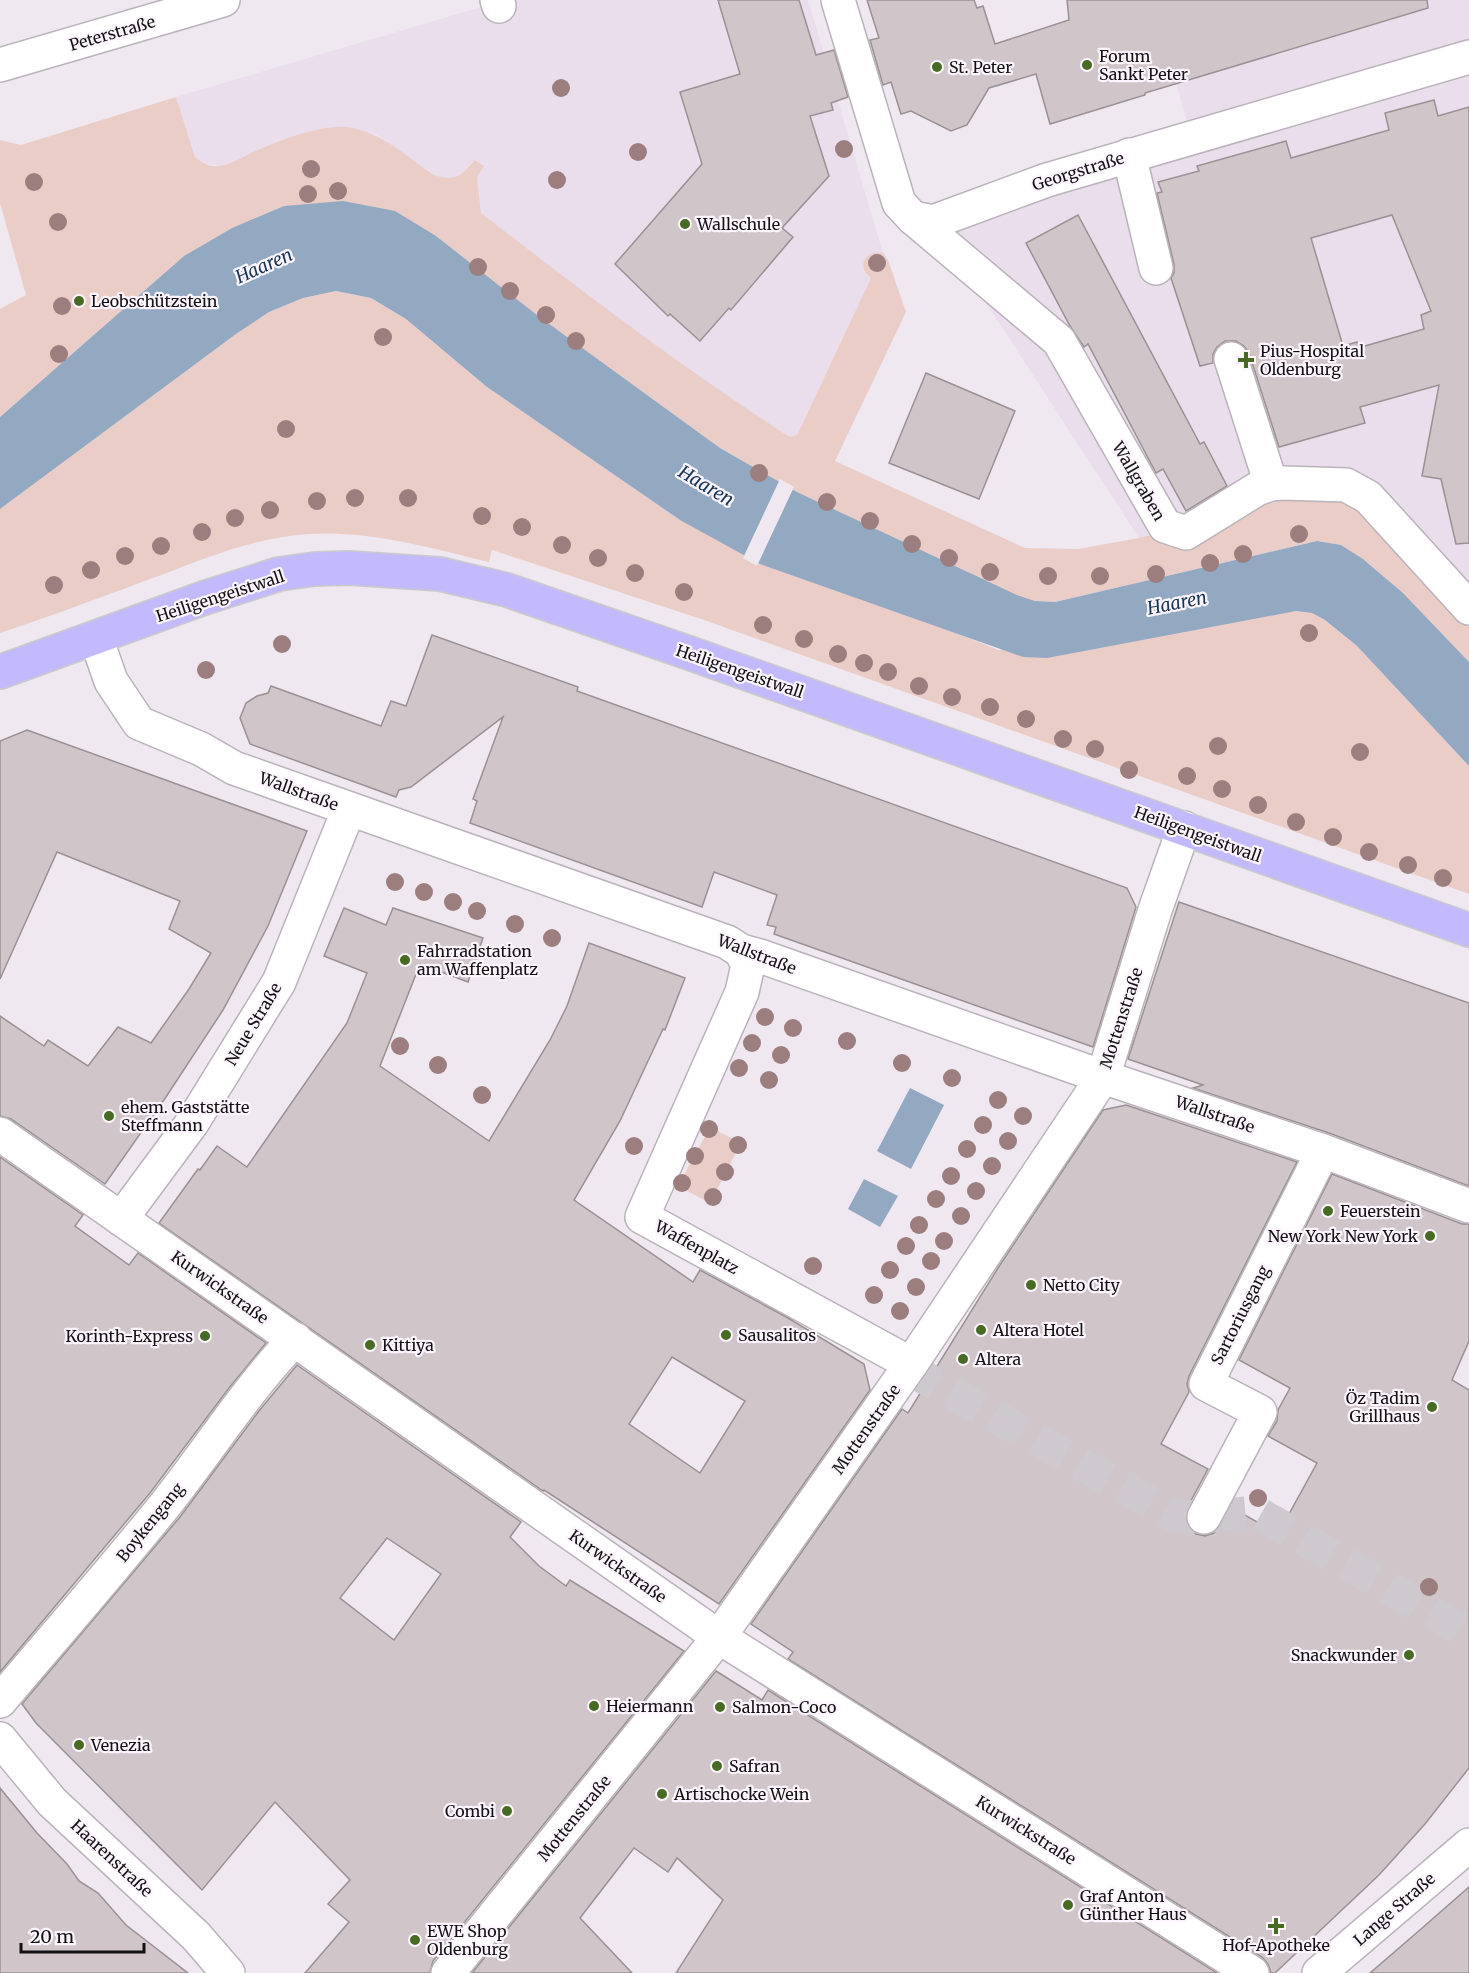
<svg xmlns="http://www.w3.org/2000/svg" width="1469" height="1973" font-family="Merriweather,serif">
<rect width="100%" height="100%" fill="#efe8f0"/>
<!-- built -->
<g fill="#eaddec">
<path d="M 505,0 L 808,0 L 883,253 L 879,252 L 867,275 L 871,278 L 797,435 L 790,437 L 718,391 L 605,310 L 481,213 L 475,160 L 462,175 L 453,178 L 444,178 L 434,175 L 377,135 L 343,127 L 320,130 L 292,138 L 221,166 L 202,163 L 195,157 L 176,97 Z"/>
<path d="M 1154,0 L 1469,0 L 1469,624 L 1349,498 L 1311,493 L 1139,538 L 936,226 L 1193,145 Z"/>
</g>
<!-- green -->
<g fill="#ebcdc8">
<path d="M 176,97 L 195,157 C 202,163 209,167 220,166 C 233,164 246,155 258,150 C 280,140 323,124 347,127 C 382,132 406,156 434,175 C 456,182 461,176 475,160 L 484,166 L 477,177 L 481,213 C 582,291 682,368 790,437 L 797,435 L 799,431 L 871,278 C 856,267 865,249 883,253 L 888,260 L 906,312 L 835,461 L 1025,548 L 1078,549 L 1139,538 L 1311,493 L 1350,498 L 1469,624 L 1469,662 L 1403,593 L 1363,559 L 1341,545 L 1317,541 L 1055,602 L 1035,601 L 1017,595 L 797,492 L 720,448 L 537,315 L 436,236 L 232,228 L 184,256 L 0,417 L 0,309 L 26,295 L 0,203 L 0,140 L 21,145 Z"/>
<path d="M 336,291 L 371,298 L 406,319 L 487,387 L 680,520 L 998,650 L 1296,611 L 1312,613 L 1325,620 L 1357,646 L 1469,766 L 1469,894 L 707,621 L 492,550 L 489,562 C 431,548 369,530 309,534 C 258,537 210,556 164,574 C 109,594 55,615 0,633 L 0,509 L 236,334 L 269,312 L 303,298 Z"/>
<path d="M 710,1127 L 741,1143 L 710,1203 L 678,1186 Z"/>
</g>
<!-- water -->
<g fill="#93a8c1">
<path d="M 343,201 L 395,211 L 436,236 L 537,315 L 720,448 L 797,492 L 1017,595 L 1035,601 L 1055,602 L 1317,541 L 1341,545 L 1363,559 L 1403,593 L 1469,662 L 1469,766 L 1357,646 L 1325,620 L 1312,613 L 1296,611 L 1047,658 L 1023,657 L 760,564 L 680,520 L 487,387 L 406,319 L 371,298 L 336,291 L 303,298 L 269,312 L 236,334 L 0,509 L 0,417 L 184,256 L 232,228 L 284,206 Z"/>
<path d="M 910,1088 L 944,1105 L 911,1169 L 877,1151 Z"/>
<path d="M 864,1179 L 898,1196 L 880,1227 L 848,1209 Z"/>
</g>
<!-- pier -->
<path fill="#efe8f0" d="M 780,479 L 794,487 L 757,566 L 743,558 Z"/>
<!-- building -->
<g fill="#d0c5c8" stroke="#9b9194" stroke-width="1.5" fill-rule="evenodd">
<path d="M 718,0 L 799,0 L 816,55 L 834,50 L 848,97 L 831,103 L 833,110 L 810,116 L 829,176 L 782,228 L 793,237 L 731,310 L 729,308 L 700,341 L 670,314 L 668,316 L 615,264 L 702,164 L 680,92 L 740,74 Z"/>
<path d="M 867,0 L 974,0 L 977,8 L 983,6 L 995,44 L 1069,20 L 1067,0 L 1427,0 L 1428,8 L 1145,93 L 1145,95 L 1050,124 L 1036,74 L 989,88 L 967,125 L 951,131 L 911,111 L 901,114 L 891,82 L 883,85 L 870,40 L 879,38 Z"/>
<path d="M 1434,100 L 1438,116 L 1469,107 L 1469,543 L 1456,544 L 1441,479 L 1422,476 L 1439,385 L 1360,407 L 1365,423 L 1279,447 L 1249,353 L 1244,346 L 1236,341 L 1225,341 L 1217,347 L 1213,354 L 1213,363 L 1200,366 L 1171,278 L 1174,273 L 1174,264 L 1157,193 L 1162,192 L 1158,182 L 1199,171 L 1197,166 L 1286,141 L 1291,158 L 1389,130 L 1385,113 ZM 1392,215 L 1431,311 L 1421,315 L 1424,329 L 1358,348 L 1357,342 L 1343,346 L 1311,238 Z"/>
<path d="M 1078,215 L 1200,444 L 1204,442 L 1227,486 L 1186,511 L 1163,469 L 1156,473 L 1088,344 L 1084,347 L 1070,326 L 1026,243 Z"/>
<path d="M 926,373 L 1015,411 L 979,499 L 889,463 Z"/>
<path d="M 432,635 L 578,687 L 577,691 L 1127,888 L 1136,907 L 1093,1047 L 774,934 L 776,927 L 767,925 L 777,895 L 714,872 L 702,907 L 470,823 L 477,801 L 473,799 L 503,717 L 411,787 L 399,790 L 396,797 L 250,744 L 240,718 L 246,703 L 257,696 L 268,693 L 271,686 L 381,726 L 391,701 L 406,706 Z"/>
<path d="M 27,730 L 307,831 L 268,926 L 223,1010 L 166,1097 L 105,1184 L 11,1119 L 0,1116 L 0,1016 L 44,1046 L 48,1040 L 88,1066 L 118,1027 L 151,1043 L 189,989 L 211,953 L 169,929 L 180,901 L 57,852 L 0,979 L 0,741 Z"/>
<path d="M 1179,902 L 1469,1003 L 1469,1186 L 1329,1133 L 1193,1088 L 1203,1085 L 1128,1059 Z"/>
<path d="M 344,908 L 386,925 L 393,908 L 483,938 L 468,982 L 420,964 L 380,1066 L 489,1141 L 550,1040 L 567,1006 L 589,943 L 685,978 L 665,1030 L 663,1029 L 620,1121 L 574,1200 L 693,1282 L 700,1270 L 788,1318 L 864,1364 L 870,1390 L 719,1604 L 544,1490 L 543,1491 L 159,1223 L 198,1169 L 200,1170 L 217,1146 L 247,1167 L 347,1023 L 367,973 L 324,956 ZM 672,1357 L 745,1401 L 700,1473 L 629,1424 Z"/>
<path d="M 1126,1105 L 1297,1162 L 1189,1376 L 1187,1384 L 1189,1392 L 1161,1444 L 1208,1469 L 1187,1508 L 1185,1517 L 1188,1527 L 1196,1534 L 1205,1536 L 1214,1533 L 1221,1526 L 1231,1507 L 1278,1534 L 1317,1463 L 1268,1436 L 1277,1421 L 1278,1410 L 1290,1388 L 1239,1360 L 1332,1174 L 1462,1224 L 1469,1224 L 1469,1341 L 1452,1380 L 1469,1390 L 1469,1768 L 1425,1824 L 1379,1875 L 1275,1973 L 1271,1973 L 1268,1964 L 1262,1957 L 788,1659 L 793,1652 L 751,1624 L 902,1409 L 908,1413 L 998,1268 L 1103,1110 Z"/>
<path d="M 0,1157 L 83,1215 L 75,1226 L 129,1265 L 138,1253 L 266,1343 L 229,1388 L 150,1493 L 0,1672 Z"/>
<path d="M 297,1365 L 521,1522 L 510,1537 L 539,1566 L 566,1586 L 570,1580 L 684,1651 L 433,1961 L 430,1973 L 305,1973 L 349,1922 L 328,1904 L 350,1880 L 275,1802 L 202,1890 L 36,1723 L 22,1704 L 180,1517 L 259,1411 ZM 387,1538 L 441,1574 L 394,1640 L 340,1598 Z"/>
<path d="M 716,1671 L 762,1700 L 768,1690 L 1217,1973 L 676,1973 L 723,1900 L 677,1858 L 668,1872 L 634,1848 L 580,1918 L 632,1973 L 472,1973 Z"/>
<path d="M 0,1788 L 37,1833 L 67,1864 L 79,1881 L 98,1893 L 126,1925 L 188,1973 L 0,1973 Z"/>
<path d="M 1469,1887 L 1469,1973 L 1370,1973 L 1421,1929 Z"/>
</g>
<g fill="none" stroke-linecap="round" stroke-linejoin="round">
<!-- minor-tunnel -->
<path stroke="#cec8cf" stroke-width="33" stroke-dasharray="33 16" stroke-linecap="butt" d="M 911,1364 L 925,1378 L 1175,1516 L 1204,1517 L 1256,1512 L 1469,1634"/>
<defs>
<g id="minor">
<path d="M 497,0 L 499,6"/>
<path d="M 838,0 L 899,203 L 913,218 L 1059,341 L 1165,526 L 1186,533 L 1257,489 L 1271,484 L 1283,483 L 1346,485 L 1368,497 L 1469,608"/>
<path d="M 0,65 L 223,0"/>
<path d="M 1129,155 L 1156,268"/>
<path d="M 913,218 L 933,222 L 1047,180 L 1469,57"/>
<path d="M 1231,359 L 1271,484"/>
<path d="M 96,638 L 111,681 L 139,723 L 201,749 L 234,768 L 727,942 L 741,951 L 760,956 L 1103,1077 L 1323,1151 L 1469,1206"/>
<path d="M 741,951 L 748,965 L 742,992 L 642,1217 L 911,1364"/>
<path d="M 0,1134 L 719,1637 L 1252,1973"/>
<path d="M 121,1219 L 192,1123 L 279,982 L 349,809"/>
<path d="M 1204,1517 L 1260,1412 L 1206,1384 L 1323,1151"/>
<path d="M 0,1701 C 55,1636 111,1572 165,1505 C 209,1450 246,1390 295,1339"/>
<path d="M 0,1739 L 52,1802 L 196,1936 L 228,1973"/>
<path d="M 448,1973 L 719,1637 L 911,1364 L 1103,1077 L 1155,910 L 1184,828"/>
<path d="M 1319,1973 L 1469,1845"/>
</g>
<path id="major" d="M 0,672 L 204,598 L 279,574 L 315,569 L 349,568 L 440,574 L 507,590 L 692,654 L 1469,930"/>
</defs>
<!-- minor casing -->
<use href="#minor" stroke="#bab3bb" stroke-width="36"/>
<!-- major casing -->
<use href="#major" stroke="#cbcacb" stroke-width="36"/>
<!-- minor -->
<use href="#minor" stroke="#fff" stroke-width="33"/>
<!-- major -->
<use href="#major" stroke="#c3bafd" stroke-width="33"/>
</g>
<!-- trees -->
<g fill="#9c7e7e">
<circle cx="561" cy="88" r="9"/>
<circle cx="844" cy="149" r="9"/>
<circle cx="638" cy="152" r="9"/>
<circle cx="311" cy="169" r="9"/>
<circle cx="557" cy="180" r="9"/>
<circle cx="34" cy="182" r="9"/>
<circle cx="338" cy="191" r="9"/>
<circle cx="308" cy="194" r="9"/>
<circle cx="58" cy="222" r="9"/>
<circle cx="877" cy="263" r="9"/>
<circle cx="478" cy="267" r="9"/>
<circle cx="510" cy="291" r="9"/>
<circle cx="62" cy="306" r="9"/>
<circle cx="546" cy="315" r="9"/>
<circle cx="383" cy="337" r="9"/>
<circle cx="576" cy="341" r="9"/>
<circle cx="59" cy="354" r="9"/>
<circle cx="286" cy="429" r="9"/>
<circle cx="759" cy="473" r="9"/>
<circle cx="355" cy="498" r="9"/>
<circle cx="408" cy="498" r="9"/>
<circle cx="317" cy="501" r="9"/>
<circle cx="827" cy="502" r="9"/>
<circle cx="270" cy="510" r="9"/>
<circle cx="482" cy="516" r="9"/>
<circle cx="235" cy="518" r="9"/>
<circle cx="870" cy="521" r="9"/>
<circle cx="522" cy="527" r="9"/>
<circle cx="202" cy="532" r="9"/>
<circle cx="1299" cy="534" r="9"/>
<circle cx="912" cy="544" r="9"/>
<circle cx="562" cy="545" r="9"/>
<circle cx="161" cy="546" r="9"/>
<circle cx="1243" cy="554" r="9"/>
<circle cx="125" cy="556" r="9"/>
<circle cx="598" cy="558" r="9"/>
<circle cx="949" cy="558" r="9"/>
<circle cx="1210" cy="563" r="9"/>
<circle cx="91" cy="570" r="9"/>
<circle cx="990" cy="572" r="9"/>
<circle cx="635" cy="573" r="9"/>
<circle cx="1156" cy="574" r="9"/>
<circle cx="1048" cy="576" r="9"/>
<circle cx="1100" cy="576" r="9"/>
<circle cx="54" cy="585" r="9"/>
<circle cx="684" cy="592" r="9"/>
<circle cx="763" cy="625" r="9"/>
<circle cx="1309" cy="633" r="9"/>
<circle cx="804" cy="639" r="9"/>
<circle cx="282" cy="644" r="9"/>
<circle cx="838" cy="654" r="9"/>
<circle cx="864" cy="663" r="9"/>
<circle cx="206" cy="670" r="9"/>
<circle cx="888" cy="672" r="9"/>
<circle cx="919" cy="686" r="9"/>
<circle cx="952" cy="697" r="9"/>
<circle cx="990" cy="707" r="9"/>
<circle cx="1026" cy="719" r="9"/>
<circle cx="1063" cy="739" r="9"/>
<circle cx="1218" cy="746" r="9"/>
<circle cx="1095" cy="749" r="9"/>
<circle cx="1360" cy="752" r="9"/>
<circle cx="1129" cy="770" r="9"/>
<circle cx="1187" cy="776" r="9"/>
<circle cx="1222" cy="789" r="9"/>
<circle cx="1258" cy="805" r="9"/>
<circle cx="1296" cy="822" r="9"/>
<circle cx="1333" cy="837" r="9"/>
<circle cx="1369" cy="852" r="9"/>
<circle cx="1408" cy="865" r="9"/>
<circle cx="1443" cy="878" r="9"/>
<circle cx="395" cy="882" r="9"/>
<circle cx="424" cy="892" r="9"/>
<circle cx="453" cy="902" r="9"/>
<circle cx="477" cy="911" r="9"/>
<circle cx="515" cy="924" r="9"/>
<circle cx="552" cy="938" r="9"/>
<circle cx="765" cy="1017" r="9"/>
<circle cx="793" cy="1028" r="9"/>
<circle cx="847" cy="1041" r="9"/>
<circle cx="752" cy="1043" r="9"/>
<circle cx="400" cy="1046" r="9"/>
<circle cx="781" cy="1055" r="9"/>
<circle cx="902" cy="1063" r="9"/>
<circle cx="438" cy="1065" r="9"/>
<circle cx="739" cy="1068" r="9"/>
<circle cx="952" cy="1078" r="9"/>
<circle cx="769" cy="1080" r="9"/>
<circle cx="482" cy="1095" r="9"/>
<circle cx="998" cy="1100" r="9"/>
<circle cx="1023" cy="1116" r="9"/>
<circle cx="983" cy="1125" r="9"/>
<circle cx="709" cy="1129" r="9"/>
<circle cx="1008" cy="1141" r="9"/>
<circle cx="738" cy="1145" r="9"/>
<circle cx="634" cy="1146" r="9"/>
<circle cx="967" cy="1149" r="9"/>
<circle cx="695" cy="1156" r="9"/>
<circle cx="992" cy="1166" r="9"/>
<circle cx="725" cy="1172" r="9"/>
<circle cx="951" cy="1176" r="9"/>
<circle cx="682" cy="1183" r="9"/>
<circle cx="976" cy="1191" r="9"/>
<circle cx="713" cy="1197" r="9"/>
<circle cx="936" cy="1199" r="9"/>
<circle cx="961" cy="1216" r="9"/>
<circle cx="919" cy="1225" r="9"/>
<circle cx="944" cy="1241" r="9"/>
<circle cx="906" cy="1246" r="9"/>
<circle cx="931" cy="1261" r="9"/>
<circle cx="813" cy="1266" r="9"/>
<circle cx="890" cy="1270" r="9"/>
<circle cx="916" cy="1287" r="9"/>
<circle cx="874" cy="1295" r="9"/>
<circle cx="900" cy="1311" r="9"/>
<circle cx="1258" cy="1498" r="9"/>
<circle cx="1429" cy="1587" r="9"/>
</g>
<!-- markers -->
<g fill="#486b24" stroke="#fcf5fd" stroke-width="2">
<circle cx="1087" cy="65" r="6"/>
<circle cx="937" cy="67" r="6"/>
<circle cx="685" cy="224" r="6"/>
<circle cx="79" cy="301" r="6"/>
<path d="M1243 351h6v6h6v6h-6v6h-6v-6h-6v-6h6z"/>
<circle cx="405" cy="960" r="6"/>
<circle cx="109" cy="1116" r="6"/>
<circle cx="1328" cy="1211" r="6"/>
<circle cx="1430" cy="1236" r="6"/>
<circle cx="1031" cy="1285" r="6"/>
<circle cx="981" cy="1330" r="6"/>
<circle cx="726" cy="1335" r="6"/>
<circle cx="205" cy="1336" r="6"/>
<circle cx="370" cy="1345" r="6"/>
<circle cx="963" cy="1359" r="6"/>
<circle cx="1432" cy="1407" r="6"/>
<circle cx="1409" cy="1655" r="6"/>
<circle cx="594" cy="1706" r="6"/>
<circle cx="720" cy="1707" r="6"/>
<circle cx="79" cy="1745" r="6"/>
<circle cx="717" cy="1766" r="6"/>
<circle cx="662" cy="1794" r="6"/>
<circle cx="507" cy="1811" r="6"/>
<circle cx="1068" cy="1905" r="6"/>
<path d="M1273 1917h6v6h6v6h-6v6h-6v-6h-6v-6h6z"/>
<circle cx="415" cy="1940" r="6"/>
</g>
<g text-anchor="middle" stroke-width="4.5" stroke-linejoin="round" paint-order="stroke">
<!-- street labels -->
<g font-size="16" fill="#131013" stroke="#fcf5fd">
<text transform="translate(112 33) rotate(-16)" y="6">Peterstraße</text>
<text transform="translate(1078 171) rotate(-17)" y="6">Georgstraße</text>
<text transform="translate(1139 481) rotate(60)" y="6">Wallgraben</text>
<text transform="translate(220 596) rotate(-18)" y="6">Heiligengeistwall</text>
<text transform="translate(740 671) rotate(19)" y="6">Heiligengeistwall</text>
<text transform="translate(299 791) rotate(20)" y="6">Wallstraße</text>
<text transform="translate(1198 834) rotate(20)" y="6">Heiligengeistwall</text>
<text transform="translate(757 954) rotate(21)" y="6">Wallstraße</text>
<text transform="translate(1121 1018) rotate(-72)" y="6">Mottenstraße</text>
<text transform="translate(253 1024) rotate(-59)" y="6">Neue Straße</text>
<text transform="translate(1215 1114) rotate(19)" y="6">Wallstraße</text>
<text transform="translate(697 1247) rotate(29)" y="6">Waffenplatz</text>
<text transform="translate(220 1287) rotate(35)" y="6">Kurwickstraße</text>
<text transform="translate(1240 1315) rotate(-63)" y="6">Sartoriusgang</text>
<text transform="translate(866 1429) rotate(-55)" y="6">Mottenstraße</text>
<text transform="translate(150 1522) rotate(-51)" y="6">Boykengang</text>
<text transform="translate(618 1566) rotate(35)" y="6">Kurwickstraße</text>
<text transform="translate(574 1818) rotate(-51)" y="6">Mottenstraße</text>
<text transform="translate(1026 1830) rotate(32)" y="6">Kurwickstraße</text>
<text transform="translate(112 1858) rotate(43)" y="6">Haarenstraße</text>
<text transform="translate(1394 1909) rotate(-41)" y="6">Lange Straße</text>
</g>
<!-- poi labels -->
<g font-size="16" fill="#131013" stroke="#fcf5fd" text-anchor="start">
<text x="1099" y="62">Forum<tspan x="1099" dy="18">Sankt Peter</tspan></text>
<text x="949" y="73">St. Peter</text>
<text x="697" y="230">Wallschule</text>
<text x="91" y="307">Leobschützstein</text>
<text x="1260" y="357">Pius-Hospital<tspan x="1260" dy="18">Oldenburg</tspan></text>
<text x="417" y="957">Fahrradstation<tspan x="417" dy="18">am Waffenplatz</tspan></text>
<text x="121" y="1113">ehem. Gaststätte<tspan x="121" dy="18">Steffmann</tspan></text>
<text x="1340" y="1217">Feuerstein</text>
<text x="1418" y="1242" text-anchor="end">New York New York</text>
<text x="1043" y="1291">Netto City</text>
<text x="993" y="1336">Altera Hotel</text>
<text x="738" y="1341">Sausalitos</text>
<text x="193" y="1342" text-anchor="end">Korinth-Express</text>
<text x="382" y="1351">Kittiya</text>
<text x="975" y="1365">Altera</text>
<text x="1420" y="1404" text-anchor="end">Öz Tadim<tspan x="1420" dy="18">Grillhaus</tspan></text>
<text x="1397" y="1661" text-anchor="end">Snackwunder</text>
<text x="606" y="1712">Heiermann</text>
<text x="732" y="1713">Salmon-Coco</text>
<text x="91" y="1751">Venezia</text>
<text x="729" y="1772">Safran</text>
<text x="674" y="1800">Artischocke Wein</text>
<text x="495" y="1817" text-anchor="end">Combi</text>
<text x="1080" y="1902">Graf Anton<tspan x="1080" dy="18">Günther Haus</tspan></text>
<text x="427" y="1937">EWE Shop<tspan x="427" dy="18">Oldenburg</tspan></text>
<text x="1276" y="1951" text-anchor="middle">Hof-Apotheke</text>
</g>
<!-- water labels -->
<g font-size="18" font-style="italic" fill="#163559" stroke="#fcf5fd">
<text transform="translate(264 266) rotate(-24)" y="6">Haaren</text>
<text transform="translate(706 486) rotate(31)" y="6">Haaren</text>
<text transform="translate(1177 603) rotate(-11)" y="6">Haaren</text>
</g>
</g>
<!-- scale -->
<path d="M21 1943v9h123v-9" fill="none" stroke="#131013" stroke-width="3"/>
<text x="30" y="1943" font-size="18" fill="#131013" stroke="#fcf5fd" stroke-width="4.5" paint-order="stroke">20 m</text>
</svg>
